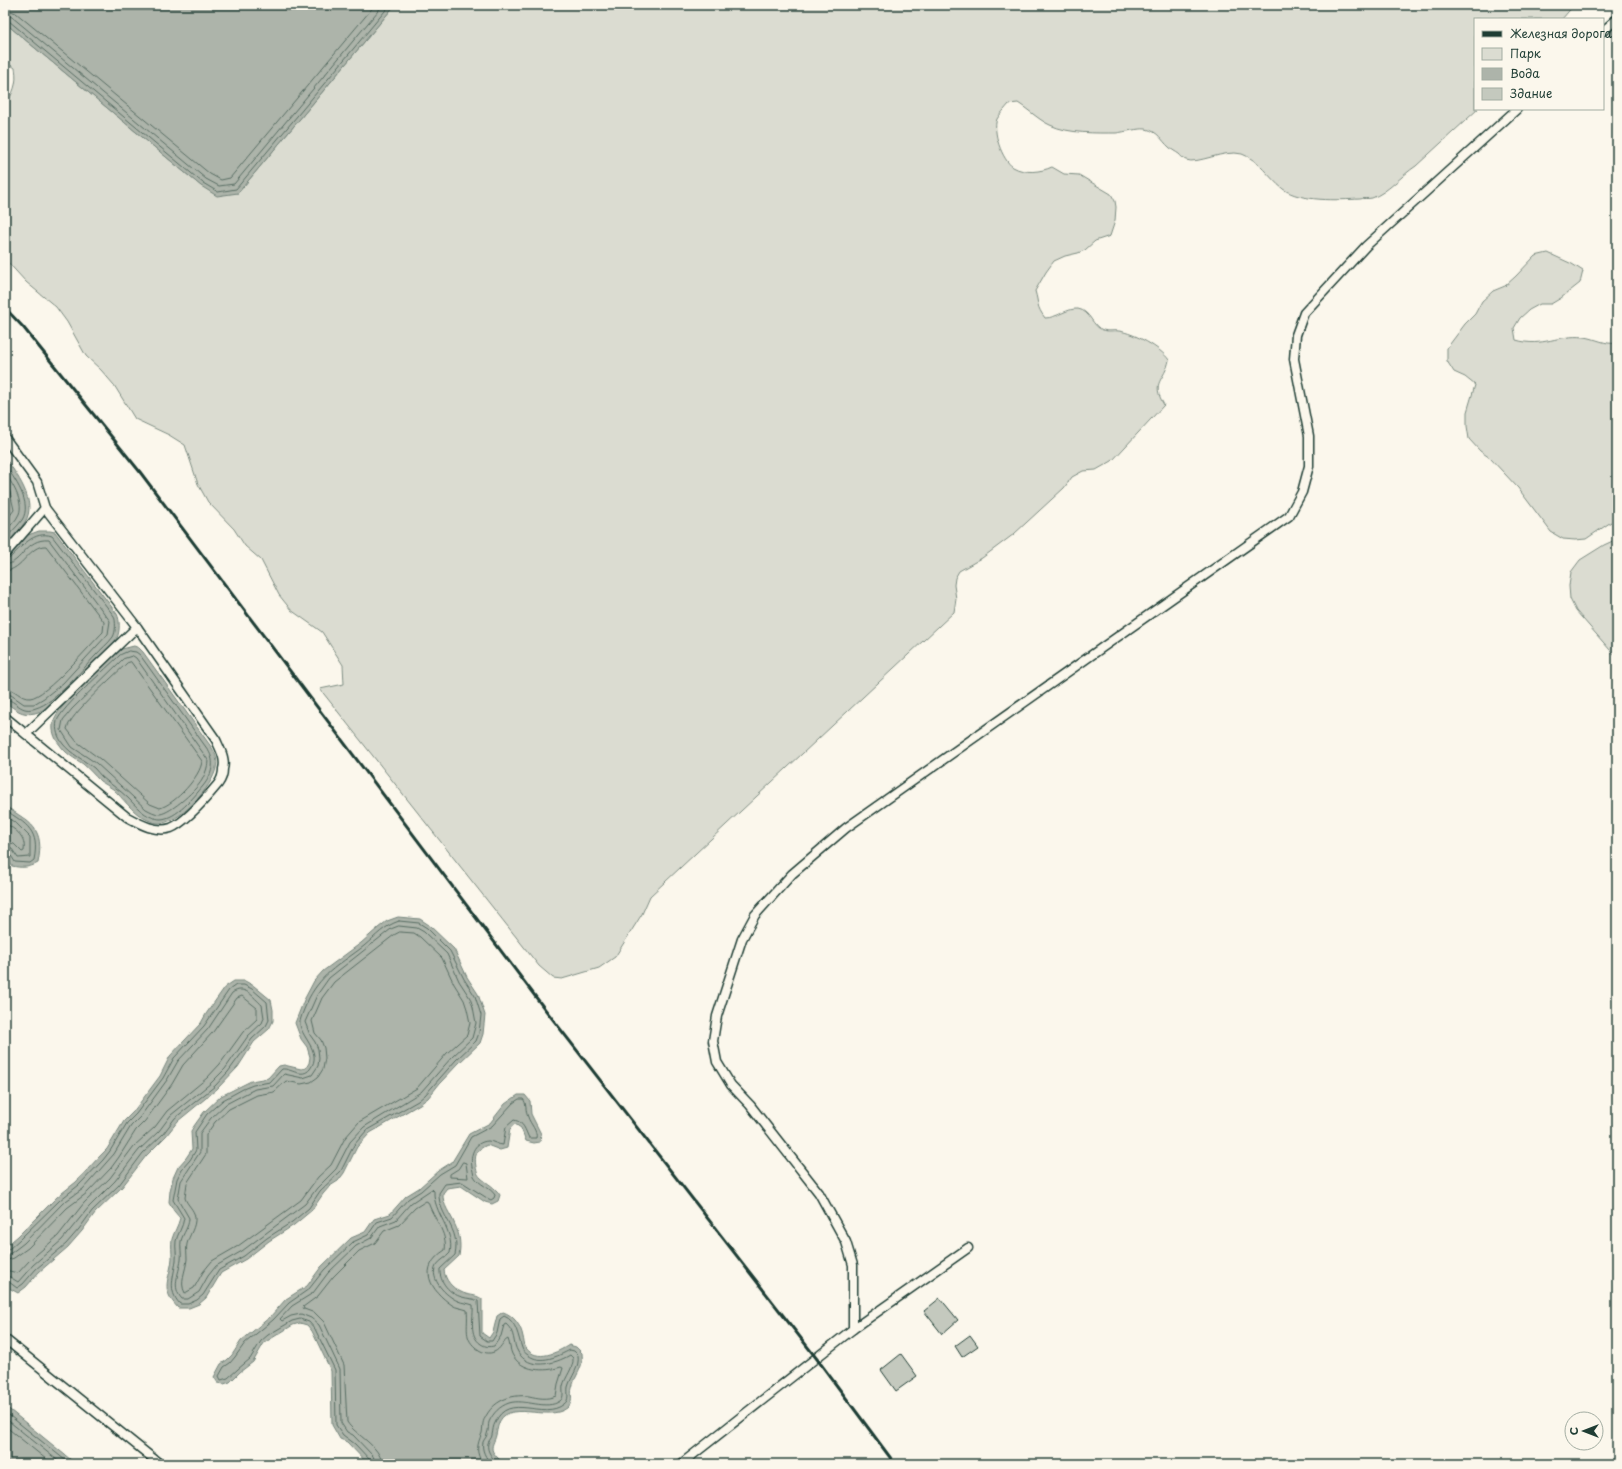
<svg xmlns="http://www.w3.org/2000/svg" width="1622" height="1469" font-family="'Playpen Sans',sans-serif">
<rect width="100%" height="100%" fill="#fbf7ec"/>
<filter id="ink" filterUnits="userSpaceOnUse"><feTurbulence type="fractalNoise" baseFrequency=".025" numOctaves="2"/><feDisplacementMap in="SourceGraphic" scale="8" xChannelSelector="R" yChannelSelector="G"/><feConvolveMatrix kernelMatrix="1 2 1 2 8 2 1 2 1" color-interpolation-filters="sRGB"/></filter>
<g filter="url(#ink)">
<!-- green -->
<g fill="#dbdcd1" stroke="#7d8c82">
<path d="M 395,5 L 1574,5 L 1562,19 L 1475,19 L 1475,109 L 1478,109 L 1416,166 C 1402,175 1387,193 1372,198 C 1368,199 1363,198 1360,199 C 1338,200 1301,202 1283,189 C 1269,178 1259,160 1242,154 C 1224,149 1197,165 1186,160 C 1183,159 1181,156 1179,154 C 1176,152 1172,150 1169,147 C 1161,140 1159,132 1146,129 C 1138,128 1125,132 1116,133 C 1096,133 1069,134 1050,125 C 1039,120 1029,110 1018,103 L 1009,104 C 1005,109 1000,114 997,119 C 992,131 1002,160 1013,167 C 1025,174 1041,172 1052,167 L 1064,174 L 1079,175 L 1111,194 L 1115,201 L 1116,207 L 1115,221 L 1110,236 L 1095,241 L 1085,250 L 1078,253 L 1065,256 L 1054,261 L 1046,272 L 1035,291 C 1039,304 1036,306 1045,318 C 1057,318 1067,308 1078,309 C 1091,311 1092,327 1103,330 C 1108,332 1114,330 1119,331 C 1134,333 1161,348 1169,360 C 1165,381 1150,381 1164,405 L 1112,461 L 1096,470 L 1083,471 L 1072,477 L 1064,488 L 1014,534 L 982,558 L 959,571 L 955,578 L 954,585 L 956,599 L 954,612 L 650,896 L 642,914 L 615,957 L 599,968 L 562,979 L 553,978 L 539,966 L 320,689 L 344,684 L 343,665 L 322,632 L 291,610 L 279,595 L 261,560 L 245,546 L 234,529 L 208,502 L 198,484 L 185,445 L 169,435 L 135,419 L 114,385 L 101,370 L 86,356 L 67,322 L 56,307 L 26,282 L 5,259 L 5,106 C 13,93 18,84 15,68 L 8,63 L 5,63 L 5,23 L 201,186 L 238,193 Z"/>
<path d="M 1548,253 L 1572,264 L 1583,271 L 1580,283 L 1561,298 L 1551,304 L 1540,304 L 1529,310 L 1520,318 L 1514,328 L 1516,340 C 1543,348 1558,334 1584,337 C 1595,338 1605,345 1617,343 L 1617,518 L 1586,539 L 1575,540 L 1563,539 L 1551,532 L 1518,488 L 1490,458 L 1480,451 L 1469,439 L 1467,426 L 1467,412 L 1475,385 L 1465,377 L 1454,372 L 1447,361 L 1447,348 L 1465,324 L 1475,314 L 1482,301 L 1493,291 L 1505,286 L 1516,276 L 1535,256 Z"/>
<path d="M 1617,539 L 1617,658 L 1576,611 L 1570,599 L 1569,586 L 1571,572 L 1580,560 L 1604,545 Z"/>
</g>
<!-- water -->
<g fill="#adb4aa" stroke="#74847b">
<path d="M 5,5 L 395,5 L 238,193 L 217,196 L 201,186 L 5,23 Z"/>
<path d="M 5,458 C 16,473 38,502 25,522 C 20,530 12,538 5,545 Z"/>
<path d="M 39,531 L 50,531 L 55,532 L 117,614 C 120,620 120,631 117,638 C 113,645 105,651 100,656 C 85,672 57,708 35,713 C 22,716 15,709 5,702 L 5,557 L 28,535 Z"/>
<path d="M 134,646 L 139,648 L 143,652 L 212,748 C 216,755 218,760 216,768 C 213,786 179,825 158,823 C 153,823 148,820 144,818 C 132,812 123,798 113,789 C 109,786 104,784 100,781 C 94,775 89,769 83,764 C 74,758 66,754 60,745 C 54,738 51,729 54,720 C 59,704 104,665 117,652 L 122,649 Z"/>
<path d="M 5,806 C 31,823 45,828 38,863 C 29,868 21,868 12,866 L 5,853 Z"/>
<path d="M 398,917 L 420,919 L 429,925 L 454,949 L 467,977 L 478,994 L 485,1015 L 483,1034 L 480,1043 L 459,1063 L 440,1083 L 428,1098 L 420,1104 L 370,1133 L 357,1147 L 344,1173 L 338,1181 L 330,1186 L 323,1194 L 312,1210 L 294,1225 L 269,1241 L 246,1259 L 221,1273 L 206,1298 L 199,1304 L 189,1308 L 178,1308 C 159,1287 170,1281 172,1258 C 172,1252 171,1245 172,1239 C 174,1232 178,1226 180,1218 L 174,1211 L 169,1202 L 170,1191 L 173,1178 L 178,1167 L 186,1158 L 192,1149 L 191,1131 L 194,1126 L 204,1112 L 221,1096 L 251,1081 L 268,1078 L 279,1066 L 284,1065 L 301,1069 L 306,1068 L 309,1063 L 310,1057 L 307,1047 L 301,1039 L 295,1023 L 304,1000 L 314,981 L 323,971 L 361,943 L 378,928 L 387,921 Z"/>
<path d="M 234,981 L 245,981 L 254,986 L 271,1000 L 273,1010 L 273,1021 L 269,1029 L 254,1042 L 238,1067 L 217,1089 L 178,1121 L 166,1136 L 146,1156 L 122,1187 L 95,1213 L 82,1231 L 68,1247 L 39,1272 L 26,1287 L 18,1293 L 9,1288 L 5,1283 L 5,1247 L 18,1236 L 57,1197 L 76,1182 L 99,1157 L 107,1149 L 124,1121 L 133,1112 L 160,1076 L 170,1056 L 201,1023 L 206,1014 L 225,987 Z"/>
<path d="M 518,1095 L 525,1095 L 530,1101 L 531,1114 L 541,1134 L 540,1142 L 534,1143 L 526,1141 L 521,1128 L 515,1124 L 510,1129 L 507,1148 L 500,1150 L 487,1145 C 476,1150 474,1155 476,1167 C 477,1172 477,1174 481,1178 C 488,1184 495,1187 500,1195 L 498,1201 L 492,1204 L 485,1202 L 461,1186 L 447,1188 L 443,1193 C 442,1205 451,1214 455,1225 C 460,1235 461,1245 459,1256 L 444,1270 C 445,1280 452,1288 461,1292 C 468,1296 475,1294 482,1299 L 482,1333 L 489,1338 L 493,1332 L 497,1316 L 503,1312 C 513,1315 521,1325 523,1337 C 524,1340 524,1346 526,1348 C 537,1363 558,1352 569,1345 L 576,1347 L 582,1353 C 584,1369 575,1374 572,1388 C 570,1395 574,1402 567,1408 C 548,1423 505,1397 498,1426 C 497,1429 497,1432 496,1435 C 495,1441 490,1446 493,1452 C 496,1457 500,1459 503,1464 L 368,1464 L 347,1442 L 340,1439 L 332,1425 L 331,1371 L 312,1331 L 307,1325 L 300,1323 L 293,1325 L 264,1343 L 253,1362 L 240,1372 L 230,1382 L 224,1384 L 218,1383 L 214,1377 L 221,1364 L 227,1360 L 232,1355 L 241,1341 L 270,1317 L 286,1299 L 307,1286 L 321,1267 L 351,1238 L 365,1232 L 374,1219 L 390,1214 L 406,1196 L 419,1188 L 438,1171 L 452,1162 L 469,1134 L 490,1123 L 505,1104 Z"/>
<path d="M 5,1406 L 76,1464 L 5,1464 Z"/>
</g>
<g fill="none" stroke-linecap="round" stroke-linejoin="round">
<!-- shore -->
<g stroke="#586d63" stroke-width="1">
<path d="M 5,9 L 16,13 L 210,174 L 221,180 L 230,178 L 375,5"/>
<path d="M 5,15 L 12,17 L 206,179 L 219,186 L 234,184 L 383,5"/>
<path d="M 5,20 L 9,21 L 203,183 L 218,192 L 236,189 L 390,5"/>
<path d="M 5,465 C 14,478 33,503 22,520 C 17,527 10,533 5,539"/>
<path d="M 5,473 C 12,483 24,502 19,514 C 16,521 10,526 5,531"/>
<path d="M 5,484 L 10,492 L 14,510 L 5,522"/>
<path d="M 5,560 L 9,559 C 21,547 34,530 52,536 L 114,616 C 116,621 116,632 113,637 C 108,644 101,649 96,655 C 81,671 56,702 36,708 C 20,714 17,700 5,699"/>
<path d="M 5,565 C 23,563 25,538 49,540 L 110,621 L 108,634 L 63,683 L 44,698 L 34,704 L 24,704 L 11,695 L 5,694"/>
<path d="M 5,571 C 23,570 29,545 46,546 L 104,622 L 103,632 C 90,645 46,697 30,698 C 20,699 15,688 5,688"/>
<path d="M 129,651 L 136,652 L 140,655 L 208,750 C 216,762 212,775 203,786 C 193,798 177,818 161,819 C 155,819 148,816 144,813 C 138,809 133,803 128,798 C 120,790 111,785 102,777 C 99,774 97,771 94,768 C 84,760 71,754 63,744 C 58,737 55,730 57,721 C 62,707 107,668 120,655 Z"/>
<path d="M 133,656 L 136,658 L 208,760 C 208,766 206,772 203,778 C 199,788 171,813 160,814 C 155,814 150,811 146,809 L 96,763 L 72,747 L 61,730 L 63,720 L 72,709 L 123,659 Z"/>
<path d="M 131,662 L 202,761 C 201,776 175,804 160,808 L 150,804 L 100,759 L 77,742 L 67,729 C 69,715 115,675 127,663 Z"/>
<path d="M 5,810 C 27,824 40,831 34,860 L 30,863 L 15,862 L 10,854 L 5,852"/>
<path d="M 5,816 L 17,824 L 30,837 L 30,857 L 18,858 L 12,849 L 5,847"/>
<path d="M 5,823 C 17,831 26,836 24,851 L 22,852 L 14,844 L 5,841"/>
<path d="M 399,921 L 419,923 L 427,928 L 450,951 L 464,979 L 475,996 L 481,1015 L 479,1033 L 476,1041 L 456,1060 L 425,1095 L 418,1101 L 367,1130 L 354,1145 L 341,1171 L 320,1191 L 309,1208 L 292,1222 L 267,1238 L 244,1256 L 219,1270 L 203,1295 L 197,1300 L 188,1304 L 180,1304 C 167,1290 174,1277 176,1260 C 177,1254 175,1248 176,1241 C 177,1235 183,1227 184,1218 L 173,1200 L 177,1179 L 182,1169 L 190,1160 L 196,1150 L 195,1132 L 207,1114 L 223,1100 L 243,1089 L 253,1085 L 270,1082 L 282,1069 C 291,1068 302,1079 310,1069 C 324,1051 298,1036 300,1021 C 302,1013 306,1005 309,998 C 323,972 342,963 364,946 C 376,936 384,926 399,921 Z"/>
<path d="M 399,926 L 417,928 L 424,932 L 447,954 L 459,981 L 470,998 L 473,1007 L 476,1023 L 472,1038 L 452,1057 L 421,1092 L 364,1127 L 350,1142 L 336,1169 L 317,1188 L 305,1204 L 242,1251 L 216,1266 L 208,1276 L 199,1292 L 188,1299 L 182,1299 C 171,1287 179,1274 181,1260 C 182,1254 180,1247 181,1241 C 183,1233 189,1227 189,1218 L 178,1199 L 181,1181 L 200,1152 L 200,1133 L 211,1118 L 226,1104 L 245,1094 L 255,1089 L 273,1086 L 284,1074 L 303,1078 L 312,1075 L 318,1066 L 319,1058 L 318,1049 L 315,1042 L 310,1035 L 305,1022 L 317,995 L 329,978 L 391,929 Z"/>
<path d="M 400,932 L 414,933 L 420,937 L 442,958 L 454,984 L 464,1000 L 467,1009 L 470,1023 L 467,1035 L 447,1053 L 417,1088 L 359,1122 L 345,1138 L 331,1165 L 318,1177 L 301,1200 L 238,1246 L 212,1261 L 203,1272 L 194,1288 L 185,1293 C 179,1282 186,1271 187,1259 C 187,1254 186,1248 187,1244 C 189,1235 196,1227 195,1217 C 194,1209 187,1205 185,1198 L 187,1183 L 206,1154 L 206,1135 L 215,1122 L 229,1109 L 257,1095 L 274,1092 L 286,1081 L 301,1084 L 311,1082 L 318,1077 L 323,1069 L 325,1058 L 324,1048 L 321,1040 L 315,1033 L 312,1021 L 322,998 L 334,982 L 394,935 Z"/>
<path d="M 463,1162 L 466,1163 L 468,1178 L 450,1177 L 450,1174 L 458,1169 Z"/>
<path d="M 5,1250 L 9,1249 L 20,1239 L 60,1200 L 79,1185 L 103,1160 L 110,1151 L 127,1123 L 136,1114 L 163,1078 L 174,1058 L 204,1026 L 229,990 L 236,985 L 244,985 L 252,989 L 267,1002 L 269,1020 L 266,1026 L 252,1039 L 228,1072 L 215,1086 L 175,1118 L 163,1134 L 143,1153 L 119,1185 L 92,1211 L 79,1229 L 66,1244 L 36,1269 L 23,1284 L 17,1288 L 9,1282 L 5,1281"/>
<path d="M 5,1255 L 11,1253 L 24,1243 L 63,1203 L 83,1189 L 106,1163 L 114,1154 L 131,1126 L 140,1117 L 167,1080 L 178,1061 L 208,1029 L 232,993 C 245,984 253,997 262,1005 L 264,1018 L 262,1023 L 248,1036 L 225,1069 L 211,1083 L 171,1115 L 159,1131 L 139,1150 L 115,1181 L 89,1207 L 62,1240 L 33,1265 L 18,1282 L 10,1277 L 5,1276"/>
<path d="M 5,1261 L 14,1258 L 28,1248 L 67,1208 L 87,1193 L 111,1168 L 119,1157 L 136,1130 L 145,1121 L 172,1084 L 183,1065 L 213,1032 L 237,998 L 242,996 L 257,1008 L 257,1019 L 243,1032 L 220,1064 L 207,1078 L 167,1111 L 155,1127 L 134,1146 L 110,1178 L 84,1203 L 58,1236 L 29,1261 L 18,1273 L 5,1270"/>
<path d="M 5,1412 L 70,1464"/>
<path d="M 5,1418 L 62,1464"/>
<path d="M 5,1426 L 52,1464"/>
<path d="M 371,1464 L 370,1460 L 355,1444 L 343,1435 L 336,1425 L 335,1370 L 315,1329 L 309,1322 L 300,1319 L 292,1321 L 268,1335 L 261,1341 L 250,1359 L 238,1369 L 228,1378 L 221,1380 L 219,1376 L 224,1367 L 230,1363 L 235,1357 L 245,1343 L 273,1320 L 289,1303 L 309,1289 L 324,1270 L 353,1242 L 368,1235 L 377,1222 L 392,1217 L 408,1199 L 421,1191 L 440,1174 L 455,1165 L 471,1137 L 492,1126 L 513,1103 L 519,1099 L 523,1099 C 527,1103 525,1111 528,1117 C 530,1124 538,1131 536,1138 L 529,1138 C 525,1130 524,1122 514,1120 L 506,1127 L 503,1145 C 498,1145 493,1141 488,1141 C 473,1142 470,1156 472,1167 C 473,1170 473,1173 474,1176 C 479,1185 490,1187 495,1195 L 494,1198 L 491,1200 L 487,1198 L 462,1182 L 445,1184 L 439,1193 C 438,1216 461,1228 455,1255 L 440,1269 C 439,1282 450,1294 462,1297 C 468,1299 473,1298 478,1301 L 480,1336 L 487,1341 L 492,1341 L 497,1333 L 500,1319 L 504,1316 C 517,1321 518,1337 522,1348 C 523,1351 525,1353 528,1355 C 541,1365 558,1356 570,1350 L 574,1351 L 578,1355 C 580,1368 571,1376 568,1387 C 567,1393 570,1400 564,1404 C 544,1421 508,1391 495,1423 C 493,1426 493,1431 492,1435 C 492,1438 489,1440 488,1443 C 486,1452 493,1458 498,1464"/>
<path d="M 376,1464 L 373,1456 L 353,1435 L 347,1432 L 341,1423 L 340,1369 L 319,1325 L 311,1318 L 301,1314 L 291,1316 L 282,1321 L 280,1319 L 292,1306 L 313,1293 L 328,1273 L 356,1246 L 371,1238 L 380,1226 L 396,1220 L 411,1203 L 432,1189 L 434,1191 C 433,1213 455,1230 450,1253 C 446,1258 440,1260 436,1266 C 429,1279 446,1296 458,1301 C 462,1303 468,1303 473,1305 C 474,1318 468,1335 481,1344 C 486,1347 489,1347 494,1346 L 501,1336 L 504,1325 L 506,1324 C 516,1333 512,1342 518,1352 C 529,1371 555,1364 570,1355 L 573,1358 C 574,1368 565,1377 563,1386 C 562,1391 565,1397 560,1401 C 546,1411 525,1398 509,1403 C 500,1406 493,1413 489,1422 C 488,1425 489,1430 487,1434 C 487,1437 484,1439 483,1442 C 481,1450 486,1458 491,1464"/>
<path d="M 382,1464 C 381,1446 355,1435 347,1422 L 344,1365 L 324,1322 L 315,1313 L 304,1309 L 303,1307 L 318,1296 L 333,1277 L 359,1251 L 375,1243 L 384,1231 L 399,1225 L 415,1208 L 426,1201 L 428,1202 C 433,1218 448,1233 445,1250 C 417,1268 430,1290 452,1305 C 456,1308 462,1308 467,1310 C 469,1327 462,1339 479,1350 C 484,1353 489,1354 494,1352 C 501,1349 502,1342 508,1339 C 510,1344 510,1350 512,1354 C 521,1372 545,1372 561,1367 L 563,1368 L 558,1384 L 556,1396 C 546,1400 538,1398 529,1396 C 510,1394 493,1401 485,1418 C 482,1422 483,1428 482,1433 C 477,1445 475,1452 483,1464"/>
</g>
</g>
<!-- building -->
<g fill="#c4c9be" stroke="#1f3d34">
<path d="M 940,1298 L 958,1320 L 942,1334 L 924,1311 Z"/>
<path d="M 970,1335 L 978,1346 L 962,1357 L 955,1346 Z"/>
<path d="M 901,1354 L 917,1376 L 896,1391 L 881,1370 Z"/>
</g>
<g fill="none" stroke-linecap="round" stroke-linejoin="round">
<defs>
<g id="lane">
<path d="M 1603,31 L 1617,19"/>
<path d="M 5,438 L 37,482 L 45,508 L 137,627 L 216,740 C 220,749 226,759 223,769 C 223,774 221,780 218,784 C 208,796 186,822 171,828 C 156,833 140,824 127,817 L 5,717"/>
<path d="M 5,554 L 45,508"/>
<path d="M 26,734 L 137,627"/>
<path d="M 853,1329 L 968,1248"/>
<path d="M 5,1339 L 160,1464"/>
<path d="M 681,1464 L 853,1329 L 853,1265 L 846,1242 L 819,1193 L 750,1105 L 731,1085 L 717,1062 L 713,1041 L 717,1016 L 742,939 L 755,915 L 792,874 L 846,828 L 1289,516 L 1302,492 L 1309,466 L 1309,436 L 1294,359 L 1296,335 L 1304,313 L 1366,246 L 1517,109"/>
</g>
</defs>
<!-- lane casing -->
<use href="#lane" stroke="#1f3d34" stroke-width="11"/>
<!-- lane -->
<use href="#lane" stroke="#fbf7ec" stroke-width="8"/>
<!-- rail -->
<path stroke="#1f3d34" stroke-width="3" d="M 5,308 L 23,327 L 140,472 L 544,1008 L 817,1359 L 895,1464"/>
</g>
</g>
<!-- margin -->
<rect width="1622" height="1469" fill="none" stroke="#fbf7ec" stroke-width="20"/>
<rect x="10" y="10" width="1602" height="1449" fill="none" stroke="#1f3d34" stroke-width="1.5" filter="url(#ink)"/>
<!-- legend -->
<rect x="1474" y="18" width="130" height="92" fill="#fbf7ec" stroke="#a3ada2"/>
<rect x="1482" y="31" width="20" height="6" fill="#1f3d34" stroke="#a3ada2"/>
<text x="1510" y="38" font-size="12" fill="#1f3d34">Железная дорога</text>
<rect x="1482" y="48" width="20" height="12" fill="#dbdcd1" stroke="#a3ada2"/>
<text x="1510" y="58" font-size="12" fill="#1f3d34">Парк</text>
<rect x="1482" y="68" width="20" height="12" fill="#adb4aa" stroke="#a3ada2"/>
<text x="1510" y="78" font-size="12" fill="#1f3d34">Вода</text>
<rect x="1482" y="88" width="20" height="12" fill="#c4c9be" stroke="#a3ada2"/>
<text x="1510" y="98" font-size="12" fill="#1f3d34">Здание</text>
<!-- north arrow -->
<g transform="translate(1584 1431) rotate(270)"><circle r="19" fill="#fbf7ec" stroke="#a3ada2"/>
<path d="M0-3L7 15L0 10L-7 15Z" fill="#1f3d34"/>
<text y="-6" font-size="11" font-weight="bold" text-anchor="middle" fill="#1f3d34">С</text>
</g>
</svg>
